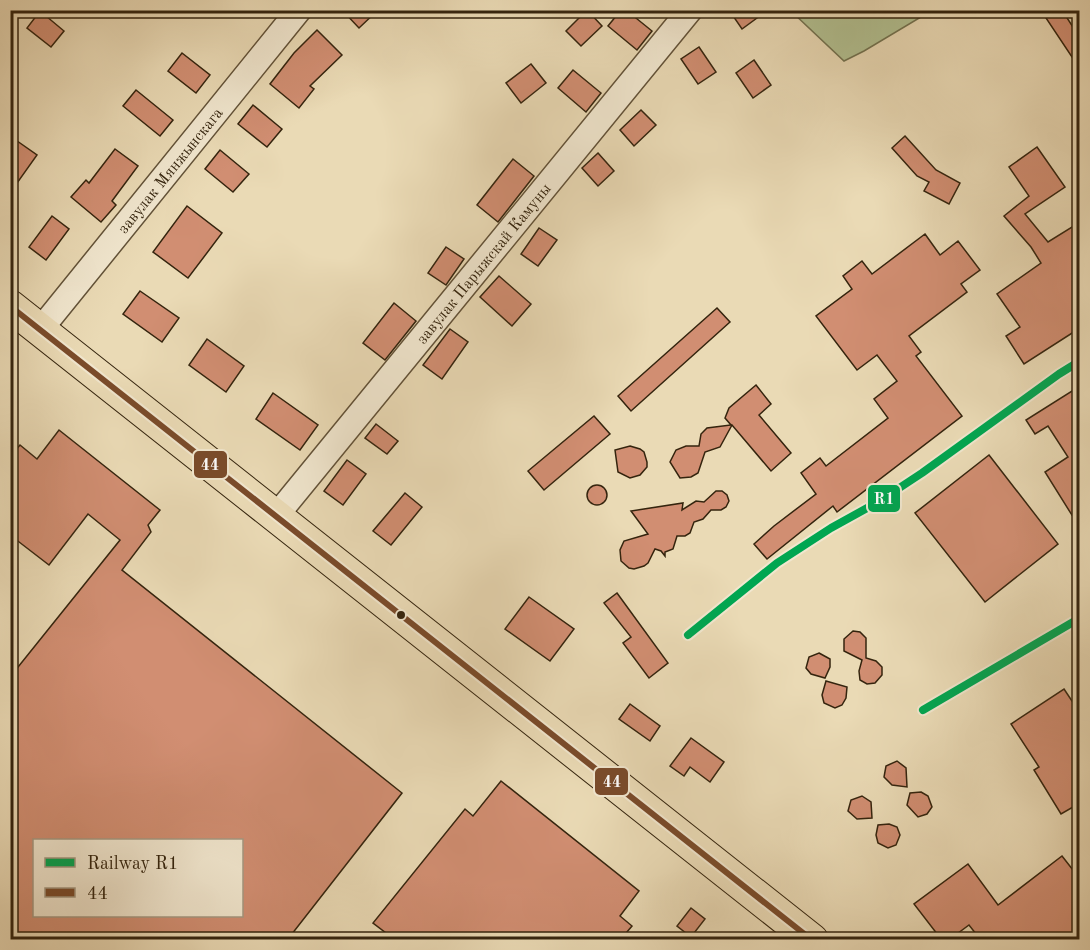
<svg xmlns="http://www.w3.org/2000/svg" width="1090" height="950" font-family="'Old Standard TT',serif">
<rect width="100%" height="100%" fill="#eadab5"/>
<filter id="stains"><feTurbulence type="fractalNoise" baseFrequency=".00333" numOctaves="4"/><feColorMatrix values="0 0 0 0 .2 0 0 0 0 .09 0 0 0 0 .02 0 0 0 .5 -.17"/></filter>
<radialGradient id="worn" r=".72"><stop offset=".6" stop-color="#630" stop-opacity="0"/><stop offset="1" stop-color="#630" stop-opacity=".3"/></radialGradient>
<!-- green -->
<path fill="#b2c091" stroke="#737250" stroke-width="1.5" d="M 791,11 L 931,11 L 864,51 L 844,61 Z"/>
<!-- building -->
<g fill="#d18e72" stroke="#34240e" stroke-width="1.5" fill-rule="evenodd">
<path d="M 342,10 L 378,10 L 359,28 Z"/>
<path d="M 587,10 L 602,26 L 581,46 L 566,31 Z"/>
<path d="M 621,10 L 626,10 L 652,31 L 637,50 L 608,26 Z"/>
<path d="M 729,10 L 768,10 L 742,29 Z"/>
<path d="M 1058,10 L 1062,10 L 1080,38 L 1080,69 L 1046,18 Z"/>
<path d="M 40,11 L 64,31 L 51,47 L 27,28 Z"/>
<path d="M 317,30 L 342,55 L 310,86 L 314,89 L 299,108 L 270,84 L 294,53 Z"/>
<path d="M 699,47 L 716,72 L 698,84 L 681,59 Z"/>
<path d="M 182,53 L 210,75 L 196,93 L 168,71 Z"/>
<path d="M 754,60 L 771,85 L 753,98 L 736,73 Z"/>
<path d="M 531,64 L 546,83 L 521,103 L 506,83 Z"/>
<path d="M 573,70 L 601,93 L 586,112 L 558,88 Z"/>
<path d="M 136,90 L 173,120 L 160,136 L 123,106 Z"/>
<path d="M 253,105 L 282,129 L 267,147 L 238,124 Z"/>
<path d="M 641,110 L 656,125 L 634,146 L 620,130 Z"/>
<path d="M 10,136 L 37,155 L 10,193 Z"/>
<path d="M 905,136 L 936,170 L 960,183 L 949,204 L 924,191 L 929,182 L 917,176 L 892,148 Z"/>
<path d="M 1037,147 L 1065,187 L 1025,214 L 1048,242 L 1080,222 L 1080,328 L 1024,364 L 1006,336 L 1020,327 L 997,294 L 1041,263 L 1031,247 L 1004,216 L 1029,196 L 1009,167 Z"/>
<path d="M 115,149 L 138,166 L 112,201 L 116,205 L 101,222 L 71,197 L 86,180 L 89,183 Z"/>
<path d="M 220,150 L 249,174 L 233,192 L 205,169 Z"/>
<path d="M 598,153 L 614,171 L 598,186 L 582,168 Z"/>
<path d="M 513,159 L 534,176 L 498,222 L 477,205 Z"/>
<path d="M 187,206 L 222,233 L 188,278 L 153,252 Z"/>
<path d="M 52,216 L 69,229 L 46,260 L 29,247 Z"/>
<path d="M 539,228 L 557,240 L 538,266 L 521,254 Z"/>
<path d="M 925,234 L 940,255 L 958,241 L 980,270 L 961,284 L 967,292 L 909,336 L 921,352 L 916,356 L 962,416 L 837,512 L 833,506 L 767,559 L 754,544 L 774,526 L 816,494 L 801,473 L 820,458 L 826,466 L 888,418 L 874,399 L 897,381 L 877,355 L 857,370 L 816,316 L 852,289 L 843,276 L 862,261 L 872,274 Z"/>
<path d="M 446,247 L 464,259 L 446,285 L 428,273 Z"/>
<path d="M 499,276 L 531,304 L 512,326 L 480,297 Z"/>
<path d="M 140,291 L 179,318 L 162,342 L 123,314 Z"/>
<path d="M 394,303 L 416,321 L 385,360 L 363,343 Z"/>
<path d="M 717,308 L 730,322 L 631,411 L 618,396 Z"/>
<path d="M 450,329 L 468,342 L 442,379 L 423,365 Z"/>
<path d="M 207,339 L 244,366 L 226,392 L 189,365 Z"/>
<path d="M 756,385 L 771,404 L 759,415 L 791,453 L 771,471 L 732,425 L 720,447 L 705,452 L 698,473 L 691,477 L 680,478 L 670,462 L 676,450 L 686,446 L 699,446 L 701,434 L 707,428 L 731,425 L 725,418 L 729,408 Z"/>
<path d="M 1072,391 L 1080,403 L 1080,528 L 1045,472 L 1068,457 L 1048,426 L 1035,434 L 1026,420 Z"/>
<path d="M 273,393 L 318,425 L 300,450 L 256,419 Z"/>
<path d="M 594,416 L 610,434 L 544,490 L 528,471 Z"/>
<path d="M 376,424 L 398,441 L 387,454 L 365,438 Z"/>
<path d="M 59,430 L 160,510 L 148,525 L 151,532 L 122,570 L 402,793 L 288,939 L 10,939 L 10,677 L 120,540 L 88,514 L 49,565 L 10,535 L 10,457 L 20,445 L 37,459 ZM 34,840 L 242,840 L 242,915 L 34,915 Z"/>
<path d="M 630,446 L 640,449 L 644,452 L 647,462 L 647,467 L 640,475 L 630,478 L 618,472 L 615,450 Z"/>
<path d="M 989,455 L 1058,544 L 985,602 L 915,513 Z"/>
<path d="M 347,460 L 366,474 L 343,505 L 324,491 Z"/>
<circle cx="597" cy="495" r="10"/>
<path d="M 716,491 L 722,491 L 727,495 L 729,501 L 726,507 L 721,510 L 711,510 L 703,519 L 694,522 L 690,533 L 685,536 L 677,536 L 673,549 L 665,552 L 665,556 L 661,551 L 655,549 L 648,563 L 644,566 L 634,569 L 629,568 L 621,561 L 620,550 L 624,541 L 648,534 L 631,511 L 683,503 L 682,510 L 696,501 L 704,502 Z"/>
<path d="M 405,493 L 422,507 L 391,545 L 373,531 Z"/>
<path d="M 617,593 L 668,663 L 649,678 L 623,643 L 631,637 L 604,603 Z"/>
<path d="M 529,597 L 574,629 L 550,661 L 505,629 Z"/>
<path d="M 853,631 L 860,632 L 866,638 L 866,658 L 876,661 L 882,667 L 882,675 L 875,683 L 867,684 L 860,680 L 859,671 L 862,660 L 844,651 L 844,639 Z"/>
<path d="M 819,653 L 830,659 L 830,667 L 825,678 L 811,674 L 806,668 L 809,657 Z"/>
<path d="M 826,681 L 847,687 L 846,698 L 842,705 L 835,708 L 824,703 L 822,695 Z"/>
<path d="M 1064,689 L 1080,713 L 1080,803 L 1061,814 L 1034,770 L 1039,767 L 1011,724 Z"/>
<path d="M 630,704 L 660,726 L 650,741 L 619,719 Z"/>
<path d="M 691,738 L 724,762 L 710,782 L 690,767 L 684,776 L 670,766 Z"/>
<path d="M 897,761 L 906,768 L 907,787 L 892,785 L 884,777 L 886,766 Z"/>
<path d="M 501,781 L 639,891 L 620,916 L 632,926 L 621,939 L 394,939 L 373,923 L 465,809 L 473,816 Z"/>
<path d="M 921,792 L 928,796 L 932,807 L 927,814 L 918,817 L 907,805 L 910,793 Z"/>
<path d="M 862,796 L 871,802 L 872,818 L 857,819 L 848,811 L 851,800 Z"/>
<path d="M 889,824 L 897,827 L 900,835 L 896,845 L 888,848 L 878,843 L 876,835 L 878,825 Z"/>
<path d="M 1062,856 L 1080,879 L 1080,939 L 980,939 L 969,925 L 950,939 L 941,939 L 914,904 L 968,864 L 998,905 Z"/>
<path d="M 691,908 L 705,919 L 691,937 L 677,926 Z"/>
</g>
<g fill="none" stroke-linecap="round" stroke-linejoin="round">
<defs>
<g id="minor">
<path id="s1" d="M 40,330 L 299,10"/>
<path id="s2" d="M 276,516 L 690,10"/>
</g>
<path id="major" d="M 10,306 L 812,940"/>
</defs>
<!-- minor casing -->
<use href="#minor" stroke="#625238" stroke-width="27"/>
<!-- major casing -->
<use href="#major" stroke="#34240e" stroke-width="34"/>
<!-- minor -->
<use href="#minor" stroke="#f1e7cf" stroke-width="24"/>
<!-- major -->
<use href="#major" stroke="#eadab5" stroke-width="32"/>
<defs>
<path id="bus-1" d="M 10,306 L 812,940"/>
</defs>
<!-- bus-1 casing -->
<use href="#bus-1" stroke="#f1e7cf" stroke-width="10"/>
<!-- bus-1 -->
<use href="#bus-1" stroke="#7a4b2a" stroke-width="6"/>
<defs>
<g id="rail-1">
<path d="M 688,635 L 777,563 L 831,528 L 878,502 L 922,473 L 1059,374 L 1080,361"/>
<path d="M 923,710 L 1080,618"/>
</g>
</defs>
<!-- rail-1 casing -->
<use href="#rail-1" stroke="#f1e7cf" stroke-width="12"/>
<!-- rail-1 -->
<use href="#rail-1" stroke="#00a651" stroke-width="8"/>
</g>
<!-- markers -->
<circle fill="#34240e" stroke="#f1e7cf" stroke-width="2" cx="401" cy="615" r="5"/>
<g text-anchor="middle" stroke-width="4.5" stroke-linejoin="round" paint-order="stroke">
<!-- street labels -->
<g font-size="16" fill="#34240e" stroke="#f1e7cf">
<text dy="6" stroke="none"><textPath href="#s1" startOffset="206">завулак Мянжынскага</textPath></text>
<text dy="6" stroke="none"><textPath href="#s2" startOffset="327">завулак Парыжскай Камуны</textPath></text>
</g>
</g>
<g stroke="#f1e7cf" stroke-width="2">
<rect x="193" y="450" width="35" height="29" rx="6" fill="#7a4b2a"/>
<rect x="867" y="484" width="34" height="29" rx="6" fill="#00a651"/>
<rect x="594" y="767" width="35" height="29" rx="6" fill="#7a4b2a"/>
</g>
<g font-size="16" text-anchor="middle" font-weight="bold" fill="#fff">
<text x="210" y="470">44</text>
<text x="884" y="504">R1</text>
<text x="612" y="787">44</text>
</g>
<!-- margin -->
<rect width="1090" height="950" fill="none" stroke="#eadab5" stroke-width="36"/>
<rect x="12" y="12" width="1066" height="926" fill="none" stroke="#34240e" stroke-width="3"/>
<rect x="18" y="18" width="1054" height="914" fill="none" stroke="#34240e" stroke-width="1.5"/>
<!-- legend -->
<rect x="33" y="839" width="210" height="78" fill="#f1e7cf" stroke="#a59982" stroke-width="1.5"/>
<rect x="45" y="858" width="30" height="9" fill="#00a651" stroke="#a59982" stroke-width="1.5"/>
<text x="87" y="869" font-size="18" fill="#34240e">Railway R1</text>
<rect x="45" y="888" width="30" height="9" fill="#7a4b2a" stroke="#a59982" stroke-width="1.5"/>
<text x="87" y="899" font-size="18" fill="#34240e">44</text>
<rect width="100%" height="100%" filter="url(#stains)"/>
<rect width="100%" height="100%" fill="url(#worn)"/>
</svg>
